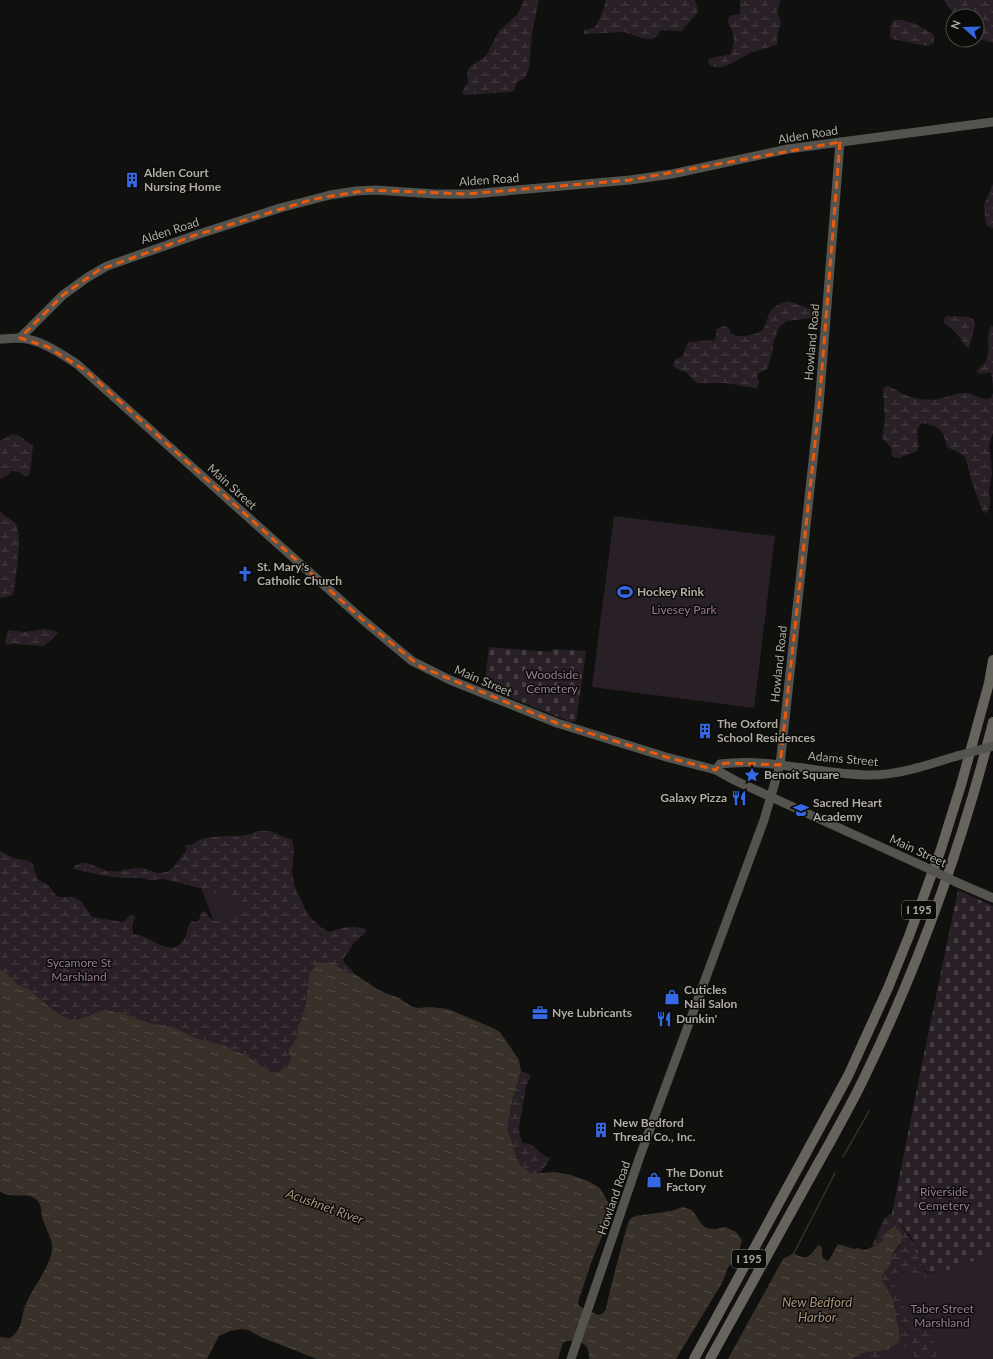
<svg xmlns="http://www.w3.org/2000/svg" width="993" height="1359" font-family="Lato,sans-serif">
<defs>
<pattern id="wetland-marsh" width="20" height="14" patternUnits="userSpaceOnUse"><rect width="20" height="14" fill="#282026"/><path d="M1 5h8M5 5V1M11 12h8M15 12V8" fill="none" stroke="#453e42"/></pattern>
<pattern id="cemetery-stones" width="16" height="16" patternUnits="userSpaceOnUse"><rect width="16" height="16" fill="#282026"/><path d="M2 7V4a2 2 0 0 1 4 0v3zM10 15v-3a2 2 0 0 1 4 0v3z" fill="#453e42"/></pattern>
<pattern id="water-ripples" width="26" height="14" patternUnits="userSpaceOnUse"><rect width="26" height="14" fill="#38312a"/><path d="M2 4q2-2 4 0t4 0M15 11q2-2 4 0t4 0" fill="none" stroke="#524c46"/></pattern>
</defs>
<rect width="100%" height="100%" fill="#10100f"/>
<!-- green -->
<g fill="#282026">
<path d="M 614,516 L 775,536 L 754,708 L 592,687 Z"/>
<path d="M 236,842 L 267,900 L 215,925 L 185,845 Z"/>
<path d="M 993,1254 L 993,1359 L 854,1359 L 894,1295 L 893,1260 L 927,1275 L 930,1275 L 931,1273 L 949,1270 L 955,1268 L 964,1262 L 976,1261 Z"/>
</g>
<!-- wetland -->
<g fill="url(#wetland-marsh)">
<path d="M 524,0 L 539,0 L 532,32 L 529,69 L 524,79 L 517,82 L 514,91 L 511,92 L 465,95 L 462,92 L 468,82 L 467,72 L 469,68 L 473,64 L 479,61 L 486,56 L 499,31 L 518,14 Z"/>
<path d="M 606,0 L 695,0 L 698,10 C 695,19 686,23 682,31 L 661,30 L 657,36 L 652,39 L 642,38 L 624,32 L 584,34 L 583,31 C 586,29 590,29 593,28 C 599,25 604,7 606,0 Z"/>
<path d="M 740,0 L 781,0 L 777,11 L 781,22 L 778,34 L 777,44 C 770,48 761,49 753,52 C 739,57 725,73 709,65 L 708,60 C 715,55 723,57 731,54 L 734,41 L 732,30 L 728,23 L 729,16 L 740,14 Z"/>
<path d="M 944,0 L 993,0 L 993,43 L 977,38 L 977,16 L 955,16 Z"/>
<path d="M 893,20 L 901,20 L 913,23 L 932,33 L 934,37 L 934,43 L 926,46 L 892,39 C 888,34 891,26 893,20 Z"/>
<path d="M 993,184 L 993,228 L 987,226 L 986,224 L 984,205 Z"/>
<path d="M 788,301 L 813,310 L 815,312 L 815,315 L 813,318 L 787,321 L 780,326 L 773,343 L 773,348 L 768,368 L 758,374 L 757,376 L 759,383 L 758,387 L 754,388 L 726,383 L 698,383 C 693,381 692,378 688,374 C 683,370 678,371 673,365 L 676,359 L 683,356 L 687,344 L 689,342 L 714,340 L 716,338 L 716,329 L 724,326 L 729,328 L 731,334 C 739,338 759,336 764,328 C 767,323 767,316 771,311 C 775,305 782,303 788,301 Z"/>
<path d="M 947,316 L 970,317 L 974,320 L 975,325 L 969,348 L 966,347 L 955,331 L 943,322 L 945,317 Z"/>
<path d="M 993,326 L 993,386 L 991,373 C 986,372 983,375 977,373 L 977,371 C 979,367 984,364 986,361 C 991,351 986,338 990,327 Z"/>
<path d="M 887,386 C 892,387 896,390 901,393 C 911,398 925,401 937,399 C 947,397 957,393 967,393 C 976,394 981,401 991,398 L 993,393 L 993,433 L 989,445 L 992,472 L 989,489 L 990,505 L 987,513 L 983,512 L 972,483 L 966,459 L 963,455 L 947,447 C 946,443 945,438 943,434 C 940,428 927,422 921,424 C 912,432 922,442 917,451 L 899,458 L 892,456 L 891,447 L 882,438 L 885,421 L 883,389 Z"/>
<path d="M 12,434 L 18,435 L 33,446 L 30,473 L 28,476 L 26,477 L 19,472 L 12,471 L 8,475 L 0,479 L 0,441 Z"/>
<path d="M 0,511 C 4,516 10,518 15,523 C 24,532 15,578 14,591 L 13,595 L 0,598 Z"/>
<path d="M 45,629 L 58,632 L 54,638 L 43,646 L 12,644 L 7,645 L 5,643 L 8,630 L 24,632 Z"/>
<path d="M 257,831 L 270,831 L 292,840 L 294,849 L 292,872 L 295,887 L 306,911 L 309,916 L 322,928 L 329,932 C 342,928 355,923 367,931 L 352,945 L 348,953 L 343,959 C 344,965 351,967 353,973 L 349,973 C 340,969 334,960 323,963 L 307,988 L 305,1010 L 298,1025 L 296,1039 L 293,1044 L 288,1049 L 291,1059 L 288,1065 L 278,1072 L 270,1072 L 246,1055 L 232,1050 L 224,1045 L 198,1039 L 172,1027 L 150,1023 L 120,1012 L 103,1010 L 80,1019 L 71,1020 L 54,1011 L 29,989 L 18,985 L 8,974 L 0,969 L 0,851 L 14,858 L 29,861 L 33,864 L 35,873 L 38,880 L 48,885 L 56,895 L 61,897 L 74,897 L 81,901 L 92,917 L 122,922 L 126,920 L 130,915 L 134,915 L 135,917 L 132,925 L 133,934 C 137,935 141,935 145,937 C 168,950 183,956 189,924 L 192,921 L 196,922 L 199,920 L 201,913 L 204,911 C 207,914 211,921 216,921 C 224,922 227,916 233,912 C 239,908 246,903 238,895 L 225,897 L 211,891 L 164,879 L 151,880 L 140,878 L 123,878 L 100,875 L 74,869 L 73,868 C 84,855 97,870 109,871 C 119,873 129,868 139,868 C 146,868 153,873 160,873 C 176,873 182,851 193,844 C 212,830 237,842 257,831 Z"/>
<path d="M 521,1071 L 531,1075 L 526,1086 L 519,1127 L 520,1137 L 523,1143 C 538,1144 537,1155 551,1158 C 548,1162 543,1170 539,1173 C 521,1185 511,1139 508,1130 L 507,1125 L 510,1115 L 510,1108 Z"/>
<path d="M 890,1214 L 896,1218 L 909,1237 L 923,1254 L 922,1267 L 925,1272 L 931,1274 L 927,1278 L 899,1272 C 889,1281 897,1288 901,1298 C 903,1305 905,1311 907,1319 L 922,1315 L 929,1308 L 936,1305 L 939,1307 C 943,1317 933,1325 933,1334 C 933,1343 940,1350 935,1358 L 915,1359 C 914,1350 912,1347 903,1347 C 892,1359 871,1359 853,1359 C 859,1351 877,1351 887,1349 L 881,1279 L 883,1273 L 890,1265 L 892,1254 L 900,1245 L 889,1229 L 882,1242 L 872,1246 L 884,1219 Z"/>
</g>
<!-- cemetery -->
<g fill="url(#cemetery-stones)">
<path d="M 489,647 L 551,652 L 552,649 L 586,651 L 576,721 L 571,722 L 484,687 Z"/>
<path d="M 958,890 L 993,906 L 993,1254 L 976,1261 L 964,1262 L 955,1268 L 949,1270 L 929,1273 L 923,1269 L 922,1259 L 915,1251 L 913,1240 L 900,1223 L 897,1220 L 891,1218 L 918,1083 Z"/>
</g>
<!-- water -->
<g fill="url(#water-ripples)">
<path d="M 318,962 L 323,963 L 332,962 L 346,972 L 349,973 L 353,973 L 374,987 L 385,993 L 399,998 L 411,1006 L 417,1008 L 430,1007 L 448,1009 L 493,1028 L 500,1032 L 519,1060 L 521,1071 L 510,1108 L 510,1115 L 507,1125 L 508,1130 L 517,1159 L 521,1166 L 533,1175 L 541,1173 L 555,1172 L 571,1175 L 588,1181 L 600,1188 L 612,1209 L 609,1219 L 591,1263 L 578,1302 L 579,1306 L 598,1315 L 602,1314 L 606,1309 L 611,1286 L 627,1226 L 630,1219 L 635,1216 L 671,1211 L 683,1207 L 692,1210 C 699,1218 700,1229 713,1229 C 717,1230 721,1227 726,1227 L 736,1232 L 742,1240 L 739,1251 L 728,1268 L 722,1283 L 676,1359 L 589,1359 C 589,1354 589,1350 586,1346 C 581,1341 568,1339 563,1343 L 558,1359 L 317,1359 L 263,1338 L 248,1330 L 242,1329 L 230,1331 L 219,1336 L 207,1359 L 0,1359 L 0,1337 L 10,1338 C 21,1331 21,1321 24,1309 C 30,1290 51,1267 52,1249 C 53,1239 45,1227 42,1217 C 41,1211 42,1205 37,1200 C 28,1191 11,1200 0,1191 L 0,969 L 8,974 L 18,985 L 29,989 L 54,1011 L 71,1020 L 80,1019 L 103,1010 L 120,1012 L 150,1023 L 173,1027 L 198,1039 L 224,1045 L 232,1050 L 246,1055 L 270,1072 L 278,1072 L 288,1065 L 291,1059 L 288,1049 L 293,1044 L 296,1039 L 298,1026 L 305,1010 L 309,976 L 311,971 Z"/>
<path d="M 894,1227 C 910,1237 899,1243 893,1253 C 891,1257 892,1262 890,1265 C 886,1271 883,1273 881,1279 L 893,1299 L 900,1338 C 889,1358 863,1346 853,1359 L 728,1359 L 783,1259 L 794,1253 C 806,1262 812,1255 818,1245 L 822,1247 L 822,1257 L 827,1261 L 829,1260 L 838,1244 L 854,1249 L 857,1248 L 863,1250 L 868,1249 L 882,1242 L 887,1231 Z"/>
</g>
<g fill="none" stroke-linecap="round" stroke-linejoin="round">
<!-- stream -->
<g stroke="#38312a" stroke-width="1.5">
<path d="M 843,1157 L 869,1111"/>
<path d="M 794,1253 L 835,1173"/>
</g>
<!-- major -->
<g stroke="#54534d" stroke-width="9">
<path d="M 20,338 L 63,295 L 88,277 L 107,266 L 196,235 L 280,208 L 330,195 L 356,191 L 375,190 L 435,194 L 472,194 L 630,180 L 672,174 L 788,149 L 993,122"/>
<path d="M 0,339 C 6,339 13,338 19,338 C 40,339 60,353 77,364 L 363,620 L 412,661 L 450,680 L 557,723 L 666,757 L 716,770 L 736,781 L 923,866"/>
<path d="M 716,770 L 720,764 C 770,757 821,775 871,775 C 901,775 929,764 957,756"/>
<path d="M 956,882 L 993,898"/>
<path d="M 571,1359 L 640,1156 L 764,820 L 780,765 L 819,406 L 840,142"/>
</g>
<!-- highway -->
<g stroke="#66645d" stroke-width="10">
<path d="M 694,1359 L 848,1076 L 888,988 L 909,936 L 941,849 L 961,785 L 989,683 L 993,660"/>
<path d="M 710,1359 C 742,1302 773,1244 805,1187 C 825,1151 846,1115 864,1078 C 919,965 962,845 993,722"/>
</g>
<!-- major-bridge -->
<g stroke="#54534d" stroke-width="9">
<path d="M 957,756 L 993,746"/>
<path d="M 923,866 L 956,882"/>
</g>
</g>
<!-- marked area -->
<path fill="none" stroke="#e8590c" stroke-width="3" stroke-dasharray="8 5" stroke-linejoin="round" d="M 840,142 L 819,406 L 780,765 L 728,763 L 720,764 L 716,770 L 666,757 L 557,723 L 421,667 L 363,620 L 86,371 L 48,347 L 20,338 L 63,295 L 99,270 L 196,235 L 314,199 L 369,190 L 466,194 L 630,180 Z"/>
<!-- icons -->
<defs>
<symbol id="building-bare" viewBox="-9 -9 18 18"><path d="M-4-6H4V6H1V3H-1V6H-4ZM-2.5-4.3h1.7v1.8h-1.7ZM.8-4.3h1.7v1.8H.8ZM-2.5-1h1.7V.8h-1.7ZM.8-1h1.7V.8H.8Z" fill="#3468e4" stroke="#0b0b0a" stroke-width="2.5" paint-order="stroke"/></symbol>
<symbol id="church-bare" viewBox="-9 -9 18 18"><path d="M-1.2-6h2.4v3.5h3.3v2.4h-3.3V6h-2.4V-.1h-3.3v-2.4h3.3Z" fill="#3468e4" stroke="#0b0b0a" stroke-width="2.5" paint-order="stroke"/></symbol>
<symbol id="stadium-bare" viewBox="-9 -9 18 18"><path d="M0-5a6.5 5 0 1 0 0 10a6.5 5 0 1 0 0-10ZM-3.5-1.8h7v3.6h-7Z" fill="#3468e4" stroke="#0b0b0a" stroke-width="2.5" paint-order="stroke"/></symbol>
<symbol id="sight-bare" viewBox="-9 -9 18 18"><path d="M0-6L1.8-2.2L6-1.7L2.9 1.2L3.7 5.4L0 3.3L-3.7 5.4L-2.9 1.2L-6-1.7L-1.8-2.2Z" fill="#3468e4" stroke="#0b0b0a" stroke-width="2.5" paint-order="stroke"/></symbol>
<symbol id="restaurant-bare" viewBox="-9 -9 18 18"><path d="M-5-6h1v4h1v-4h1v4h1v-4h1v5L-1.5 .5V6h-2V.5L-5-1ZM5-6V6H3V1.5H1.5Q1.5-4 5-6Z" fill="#3468e4" stroke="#0b0b0a" stroke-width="2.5" paint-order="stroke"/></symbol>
<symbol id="school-bare" viewBox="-9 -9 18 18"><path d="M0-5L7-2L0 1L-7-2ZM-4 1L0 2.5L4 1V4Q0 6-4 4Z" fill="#3468e4" stroke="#0b0b0a" stroke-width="2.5" paint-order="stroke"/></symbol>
<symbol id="shop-bare" viewBox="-9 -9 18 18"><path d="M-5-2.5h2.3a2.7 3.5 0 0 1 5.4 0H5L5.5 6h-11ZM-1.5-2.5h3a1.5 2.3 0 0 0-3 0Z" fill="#3468e4" stroke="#0b0b0a" stroke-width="2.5" paint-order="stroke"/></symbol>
<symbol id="office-bare" viewBox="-9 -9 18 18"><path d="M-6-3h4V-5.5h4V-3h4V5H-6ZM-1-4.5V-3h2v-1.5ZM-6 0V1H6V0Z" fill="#3468e4" stroke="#0b0b0a" stroke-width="2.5" paint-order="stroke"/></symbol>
</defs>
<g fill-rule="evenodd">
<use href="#building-bare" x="121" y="169" width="22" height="22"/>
<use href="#church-bare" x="234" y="563" width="22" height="22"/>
<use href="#stadium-bare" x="614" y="581" width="22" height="22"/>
<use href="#building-bare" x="694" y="720" width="22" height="22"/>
<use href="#sight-bare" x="741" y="764" width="22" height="22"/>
<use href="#restaurant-bare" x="728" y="787" width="22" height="22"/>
<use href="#school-bare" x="790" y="799" width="22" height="22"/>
<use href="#shop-bare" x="661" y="986" width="22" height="22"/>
<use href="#office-bare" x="529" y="1002" width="22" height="22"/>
<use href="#restaurant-bare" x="653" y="1008" width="22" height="22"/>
<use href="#building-bare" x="590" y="1119" width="22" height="22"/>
<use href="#shop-bare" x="643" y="1169" width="22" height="22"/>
</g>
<g text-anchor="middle" stroke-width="3" stroke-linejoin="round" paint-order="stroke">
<!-- shield labels -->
<g fill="#0b0b0a" stroke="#7e7c74" stroke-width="1">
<rect x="902" y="901" width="34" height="18" rx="3"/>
<rect x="732" y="1250" width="34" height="18" rx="3"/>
</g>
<g font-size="11" font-weight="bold" fill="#b0aca1">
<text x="919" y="914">I 195</text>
<text x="749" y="1263">I 195</text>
</g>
<!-- street labels -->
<g font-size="12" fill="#b0aca1" stroke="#0b0b0a">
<text transform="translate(808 135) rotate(-9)" y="4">Alden Road</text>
<text transform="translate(489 180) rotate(-4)" y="4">Alden Road</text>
<text transform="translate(170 231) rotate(-18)" y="4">Alden Road</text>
<text transform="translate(812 342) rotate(-85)" y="4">Howland Road</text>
<text transform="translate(232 487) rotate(42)" y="4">Main Street</text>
<text transform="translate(779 664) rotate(-84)" y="4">Howland Road</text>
<text transform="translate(483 681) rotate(23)" y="4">Main Street</text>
<text transform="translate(843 759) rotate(5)" y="4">Adams Street</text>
<text transform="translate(918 851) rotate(25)" y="4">Main Street</text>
<text transform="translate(614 1198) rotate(-71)" y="4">Howland Road</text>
</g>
<!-- poi labels -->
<g font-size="12" font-weight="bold" fill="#b0aca1" stroke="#0b0b0a" text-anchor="start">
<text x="144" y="177">Alden Court<tspan x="144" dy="14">Nursing Home</tspan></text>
<text x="257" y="571">St. Mary's<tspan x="257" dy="14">Catholic Church</tspan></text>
<text x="637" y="596">Hockey Rink</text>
<text x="717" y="728">The Oxford<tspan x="717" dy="14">School Residences</tspan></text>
<text x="764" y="779">Benoit Square</text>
<text x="727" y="802" text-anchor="end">Galaxy Pizza</text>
<text x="813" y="807">Sacred Heart<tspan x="813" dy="14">Academy</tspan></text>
<text x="684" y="994">Cuticles<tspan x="684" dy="14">Nail Salon</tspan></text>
<text x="552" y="1017">Nye Lubricants</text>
<text x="676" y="1023">Dunkin'</text>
<text x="613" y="1127">New Bedford<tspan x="613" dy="14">Thread Co., Inc.</tspan></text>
<text x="666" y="1177">The Donut<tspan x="666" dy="14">Factory</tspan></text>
</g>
<!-- park labels -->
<g font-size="12" fill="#9a7997" stroke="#0b0b0a">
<text x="684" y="614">Livesey Park</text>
<text x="552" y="679">Woodside<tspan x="552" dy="14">Cemetery</tspan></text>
<text x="79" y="967">Sycamore St<tspan x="79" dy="14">Marshland</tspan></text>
<text x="944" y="1196">Riverside<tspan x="944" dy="14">Cemetery</tspan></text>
<text x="942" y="1313">Taber Street<tspan x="942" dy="14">Marshland</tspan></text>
</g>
<!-- water labels -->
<g font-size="13" font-style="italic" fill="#aa927a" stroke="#0b0b0a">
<text transform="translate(325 1206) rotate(20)" y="5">Acushnet River</text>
<text x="817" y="1307">New Bedford<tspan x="817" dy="15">Harbor</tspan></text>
</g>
</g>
<!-- north arrow -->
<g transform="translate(965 28) rotate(290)"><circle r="19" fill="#0b0b0a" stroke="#4d4b46"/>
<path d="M0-3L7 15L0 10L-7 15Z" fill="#3468e4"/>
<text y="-6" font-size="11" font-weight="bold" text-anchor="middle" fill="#b0aca1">N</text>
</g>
</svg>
